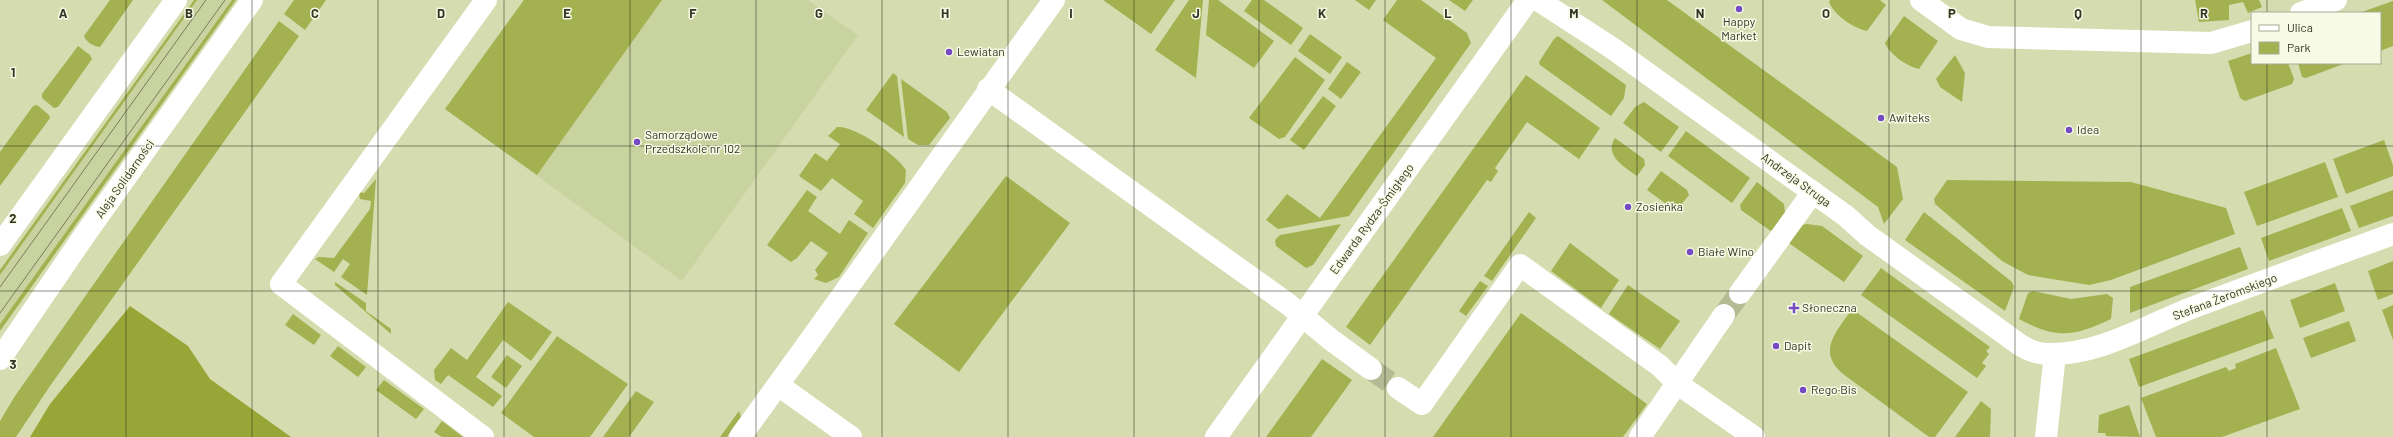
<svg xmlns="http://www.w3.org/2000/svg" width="2393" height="437" font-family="Barlow,sans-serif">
<rect width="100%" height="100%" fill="#d5ddb0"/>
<!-- built -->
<g fill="#c9d39f">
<path d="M 197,0 L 232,0 L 0,324 L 0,275 Z"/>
<path d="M 524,0 L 808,0 L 858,35 L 682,281 L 445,109 Z"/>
</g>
<!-- green -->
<g fill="#a3b150">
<path d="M 110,0 L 133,0 L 100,47 C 94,47 85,41 84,36 Z"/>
<path d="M 194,0 L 197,0 L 0,275 L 0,270 Z"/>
<path d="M 232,0 L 236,0 L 0,331 L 0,324 Z"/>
<path d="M 294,0 L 326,0 L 305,30 L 284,14 Z"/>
<path d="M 524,0 L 662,0 L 537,175 L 445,109 Z"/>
<path d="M 1103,0 L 1175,0 L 1151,34 Z"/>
<path d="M 1189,0 L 1203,0 L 1196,78 L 1155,50 Z"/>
<path d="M 1209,0 L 1218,0 L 1274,41 L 1254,68 L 1206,35 Z"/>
<path d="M 1252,0 L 1264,0 L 1303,28 L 1291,45 L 1244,11 Z"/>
<path d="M 1355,0 L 1376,0 L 1369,10 Z"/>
<path d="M 1397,0 L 1421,0 L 1467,33 L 1471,43 L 1349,216 L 1278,229 L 1266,220 L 1287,194 L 1320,218 L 1436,58 L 1383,20 Z"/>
<path d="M 1449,0 L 1473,0 L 1465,11 Z"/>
<path d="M 1602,0 L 1667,0 L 1897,167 L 1903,199 L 1884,224 L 1878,207 Z"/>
<path d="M 1830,0 L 1880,0 L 1886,5 L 1867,31 C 1853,28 1834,15 1829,2 Z"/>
<path d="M 2195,0 L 2259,0 L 2262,7 L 2248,13 L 2243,2 L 2229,5 L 2229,20 L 2199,22 Z"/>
<path d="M 2393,1 L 2393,46 L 2380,51 L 2380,13 L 2359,13 Z"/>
<path d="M 1904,16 L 1938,41 L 1919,69 C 1908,67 1889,54 1885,43 Z"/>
<path d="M 279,21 L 299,36 L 50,386 L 16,437 L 0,437 L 0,421 L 15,396 Z"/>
<path d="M 1310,34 L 1342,57 L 1330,74 L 1298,51 Z"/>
<path d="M 1558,36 L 1626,85 L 1624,98 L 1611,116 L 1540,65 L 1539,62 L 1554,39 Z"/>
<path d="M 78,46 L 90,55 L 92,59 L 58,107 L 54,108 L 42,98 L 42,94 Z"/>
<path d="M 2252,53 L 2252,63 L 2288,63 L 2294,79 L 2292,84 L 2245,101 L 2240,98 L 2228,61 Z"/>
<path d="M 1955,55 L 1965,73 L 1962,102 L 1940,87 L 1936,79 Z"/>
<path d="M 1295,57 L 1325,80 L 1285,137 L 1279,139 L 1249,118 Z"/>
<path d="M 1347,62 L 1361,72 L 1341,99 L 1328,89 Z"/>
<path d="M 2298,63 L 2346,63 L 2306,78 L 2302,77 Z"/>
<path d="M 893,73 L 897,76 L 904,137 L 866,110 Z"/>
<path d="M 1526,75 L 1600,128 L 1579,159 L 1527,122 L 1495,168 L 1498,171 L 1491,182 L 1487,180 L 1370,345 L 1346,327 Z"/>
<path d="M 901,79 L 947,112 L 950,118 L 929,145 L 918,145 L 908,139 Z"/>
<path d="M 1323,96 L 1336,106 L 1304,150 L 1290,140 Z"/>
<path d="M 1644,102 L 1679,127 L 1661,152 L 1623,123 L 1635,107 Z"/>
<path d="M 37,105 L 49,115 L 50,118 L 0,186 L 0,152 L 33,106 Z"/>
<path d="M 837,127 C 854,125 897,155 906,170 L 905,183 L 873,228 L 854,214 L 863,201 L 832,178 L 821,191 L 799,176 L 815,153 L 827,161 L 840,144 L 828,136 Z"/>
<path d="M 1686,131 L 1750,178 L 1732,203 L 1668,156 Z"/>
<path d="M 1615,138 L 1644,159 L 1645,165 L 1637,176 C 1626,168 1603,155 1615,138 Z"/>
<path d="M 2384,140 L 2393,165 L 2393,176 L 2346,194 L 2333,159 Z"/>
<path d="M 2325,162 L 2338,197 L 2257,226 L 2244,192 Z"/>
<path d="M 1661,171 L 1687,190 L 1689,195 L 1676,211 L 1647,190 Z"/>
<path d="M 1006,176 L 1070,223 L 959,372 L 894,324 Z"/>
<path d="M 376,179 L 367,295 L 341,277 L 350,264 L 343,259 L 334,272 L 315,259 L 319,257 L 334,258 L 370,209 L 371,201 L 360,199 L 359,194 L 360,192 L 364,193 Z"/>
<path d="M 1947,180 L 2131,182 L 2226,208 L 2235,234 L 2111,280 L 2089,285 L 2028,275 L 2002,261 L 1935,204 L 1934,199 Z"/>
<path d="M 1757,182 L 1784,204 L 1785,213 L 1775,234 L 1741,210 L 1740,205 Z"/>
<path d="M 807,190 L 817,197 L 808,211 L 840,234 L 849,220 L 868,233 L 839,277 L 826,283 L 814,279 L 818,275 L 815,270 L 828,253 L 811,241 L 797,258 L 791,262 L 767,245 Z"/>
<path d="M 2393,190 L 2393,216 L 2359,228 L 2350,206 Z"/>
<path d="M 2342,208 L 2351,231 L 2269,261 L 2261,238 Z"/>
<path d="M 1529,212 L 1536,218 L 1492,281 L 1484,276 Z"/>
<path d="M 1924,212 L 2012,282 L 2014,287 L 2005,311 L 1905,240 Z"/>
<path d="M 1341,224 L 1313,265 L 1306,268 L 1276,246 L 1275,240 L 1280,235 Z"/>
<path d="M 1807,224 L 1822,226 L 1863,256 L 1844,282 L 1786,241 L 1802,225 Z"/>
<path d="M 1570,243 L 1619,280 L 1601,308 L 1551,271 Z"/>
<path d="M 2240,247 L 2248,269 L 2130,313 L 2130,287 Z"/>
<path d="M 2393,261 L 2393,294 L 2378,300 L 2368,271 Z"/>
<path d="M 1881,268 L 1990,347 L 1986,351 L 1989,354 L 1982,363 L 1986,366 L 1977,378 L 1861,295 Z"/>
<path d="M 1480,281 L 1488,286 L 1466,316 L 1459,311 Z"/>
<path d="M 335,282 L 366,303 L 366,311 L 391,329 L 391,334 L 335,285 Z"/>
<path d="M 2335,283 L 2345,311 L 2300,328 L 2290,300 Z"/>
<path d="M 1628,285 L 1680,321 L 1660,349 L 1609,314 Z"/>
<path d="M 2033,291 L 2071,299 L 2107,294 L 2113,298 L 2111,319 C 2074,337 2056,339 2019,319 L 2028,293 Z"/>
<path d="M 508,302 L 552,332 L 531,361 L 503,340 L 476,377 L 502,396 L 493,407 L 448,375 L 441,384 L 435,380 L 434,370 L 451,348 L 467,360 Z"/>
<path d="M 2393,305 L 2393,340 L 2382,310 Z"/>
<path d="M 1852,309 L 1968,392 L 1935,437 L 1929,437 L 1843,374 C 1816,351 1837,331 1852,309 Z"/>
<path d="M 2263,310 L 2274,338 L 2139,387 L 2129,359 Z"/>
<path d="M 1521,313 L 1647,404 L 1623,437 L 1433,437 Z"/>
<path d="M 293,314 L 321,335 L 314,345 L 285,325 Z"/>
<path d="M 2349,321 L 2356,341 L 2311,358 L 2303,338 Z"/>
<path d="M 557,336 L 628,384 L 590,437 L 534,437 L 501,413 Z"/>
<path d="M 338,346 L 366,367 L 358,377 L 330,356 Z"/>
<path d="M 2276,348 L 2300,409 L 2222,437 L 2156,437 L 2141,398 L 2226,367 L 2229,371 L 2236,368 L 2235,364 Z"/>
<path d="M 507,355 L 522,366 L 506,388 L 491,377 Z"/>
<path d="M 1322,359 L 1352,380 L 1311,437 L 1266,437 Z"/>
<path d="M 384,380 L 424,409 L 416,419 L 376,390 Z"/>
<path d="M 636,391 L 654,402 L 629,437 L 603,437 Z"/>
<path d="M 1981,401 L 1991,409 L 1990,437 L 1955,437 Z"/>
<path d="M 2129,405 L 2140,437 L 2106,436 L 2105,433 L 2098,433 L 2099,415 Z"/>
<path d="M 739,411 L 741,417 L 727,437 L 720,437 Z"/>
<path d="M 442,421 L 463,437 L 442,437 L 434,432 Z"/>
</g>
<!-- forest -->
<path fill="#98a637" d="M 130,306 L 188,346 L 210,379 L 291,437 L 30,437 L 50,404 Z"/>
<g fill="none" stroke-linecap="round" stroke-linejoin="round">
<!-- minor-tunnel -->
<g stroke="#b4bb94" stroke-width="22" stroke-dasharray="22 11" stroke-linecap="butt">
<path d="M 1724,315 L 1740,293"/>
<path d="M 1371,369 L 1398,388"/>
</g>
<!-- minor -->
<g stroke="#fff" stroke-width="22">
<path d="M 1921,0 L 1961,29 L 1988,37 L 2211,43 L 2252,31"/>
<path d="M 2301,13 L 2336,0"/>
<path d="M 988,89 L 1288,304 L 1330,339 L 1371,369"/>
<path d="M 1740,293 L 1813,192"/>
<path d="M 778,385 L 851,437"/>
<path d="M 1398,388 L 1422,404 L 1520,265 L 1660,366 L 1678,384 L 1754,437"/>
<path d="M 483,437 L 281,284 L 486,0"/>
<path d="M 740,437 C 846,292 949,145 1054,0"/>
<path d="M 1216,437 L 1528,0"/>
<path d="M 1640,437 L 1724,315"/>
<path d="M 2046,437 L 2055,354"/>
</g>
<!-- tertiary -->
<g stroke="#fff" stroke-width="22">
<path d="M 1538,0 L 1612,48 L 1846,216 L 1867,235 L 2005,334 C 2018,344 2031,354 2048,354 C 2100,355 2147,325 2194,307 C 2260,282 2327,258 2393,234"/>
<path d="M 0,245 L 176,0"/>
<path d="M 0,359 L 84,236 L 252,0"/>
</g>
<!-- tram -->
<g stroke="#787d60" stroke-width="1">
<path d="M 0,287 L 206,0"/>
<path d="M 0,313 L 225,0"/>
</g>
</g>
<!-- grid -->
<path fill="none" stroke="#323523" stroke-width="1" stroke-opacity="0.55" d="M 126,0 L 126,437M 252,0 L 252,437M 378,0 L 378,437M 504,0 L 504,437M 630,0 L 630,437M 756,0 L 756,437M 882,0 L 882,437M 1008,0 L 1008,437M 1134,0 L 1134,437M 1259,0 L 1259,437M 1385,0 L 1385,437M 1511,0 L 1511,437M 1637,0 L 1637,437M 1763,0 L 1763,437M 1889,0 L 1889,437M 2015,0 L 2015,437M 2141,0 L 2141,437M 2267,0 L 2267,13M 2267,63 L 2267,437M 0,146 L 2393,146M 0,291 L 2393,291"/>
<!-- markers -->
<g fill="#754ac2" stroke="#f7fbe5" stroke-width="1.5">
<circle cx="1739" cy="9" r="4"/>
<circle cx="949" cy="52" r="4"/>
<circle cx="1881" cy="118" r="4"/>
<circle cx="2069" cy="130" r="4"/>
<circle cx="637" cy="142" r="4"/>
<circle cx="1628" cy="207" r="4"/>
<circle cx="1690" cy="252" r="4"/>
<path d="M1792 302h4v4h4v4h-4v4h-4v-4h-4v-4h4z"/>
<circle cx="1776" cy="346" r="4"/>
<circle cx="1803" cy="390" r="4"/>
</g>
<g text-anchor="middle" stroke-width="3" stroke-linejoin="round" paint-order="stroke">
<!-- poi labels -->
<g font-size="12" fill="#323523" stroke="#f7fbe5" text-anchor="start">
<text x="1739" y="26" text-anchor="middle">Happy<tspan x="1739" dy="14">Market</tspan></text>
<text x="957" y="56">Lewiatan</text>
<text x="1889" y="122">Awiteks</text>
<text x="2077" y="134">Idea</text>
<text x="645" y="139">Samorządowe<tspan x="645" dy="14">Przedszkole nr 102</tspan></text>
<text x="1636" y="211">Zosieńka</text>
<text x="1698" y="256">Białe Wino</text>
<text x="1802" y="312">Słoneczna</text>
<text x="1784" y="350">Dapit</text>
<text x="1811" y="394">Rego·Bis</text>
</g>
<!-- street labels -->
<g font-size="12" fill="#323523" stroke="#f7fbe5">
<text transform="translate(125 179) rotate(-55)" y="4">Aleja Solidarności</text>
<text transform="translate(1796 180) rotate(36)" y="4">Andrzeja Struga</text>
<text transform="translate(1372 219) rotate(-54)" y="4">Edwarda Rydza-Śmigłego</text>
<text transform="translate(2225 297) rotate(-21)" y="4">Stefana Żeromskiego</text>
</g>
</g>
<g font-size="13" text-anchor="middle" font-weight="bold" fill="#323523" stroke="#f7fbe5" stroke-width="3" stroke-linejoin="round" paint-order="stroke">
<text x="63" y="18">A</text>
<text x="189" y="18">B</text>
<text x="315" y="18">C</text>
<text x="441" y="18">D</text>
<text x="567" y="18">E</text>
<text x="693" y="18">F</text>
<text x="819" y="18">G</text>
<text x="945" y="18">H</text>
<text x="1071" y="18">I</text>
<text x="1196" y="18">J</text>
<text x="1322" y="18">K</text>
<text x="1448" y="18">L</text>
<text x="1574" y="18">M</text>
<text x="1700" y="18">N</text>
<text x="1826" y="18">O</text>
<text x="1952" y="18">P</text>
<text x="2078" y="18">Q</text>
<text x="2204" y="18">R</text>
<text x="13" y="77">1</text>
<text x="13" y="223">2</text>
<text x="13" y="369">3</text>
</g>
<!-- legend -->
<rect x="2251" y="12" width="130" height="52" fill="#f7fbe5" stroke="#a8ac97"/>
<rect x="2259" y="25" width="20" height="6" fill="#ffffff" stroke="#a8ac97"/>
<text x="2287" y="32" font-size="12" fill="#323523">Ulica</text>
<rect x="2259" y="42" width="20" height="12" fill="#a3b150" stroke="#a8ac97"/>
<text x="2287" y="52" font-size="12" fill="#323523">Park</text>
</svg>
